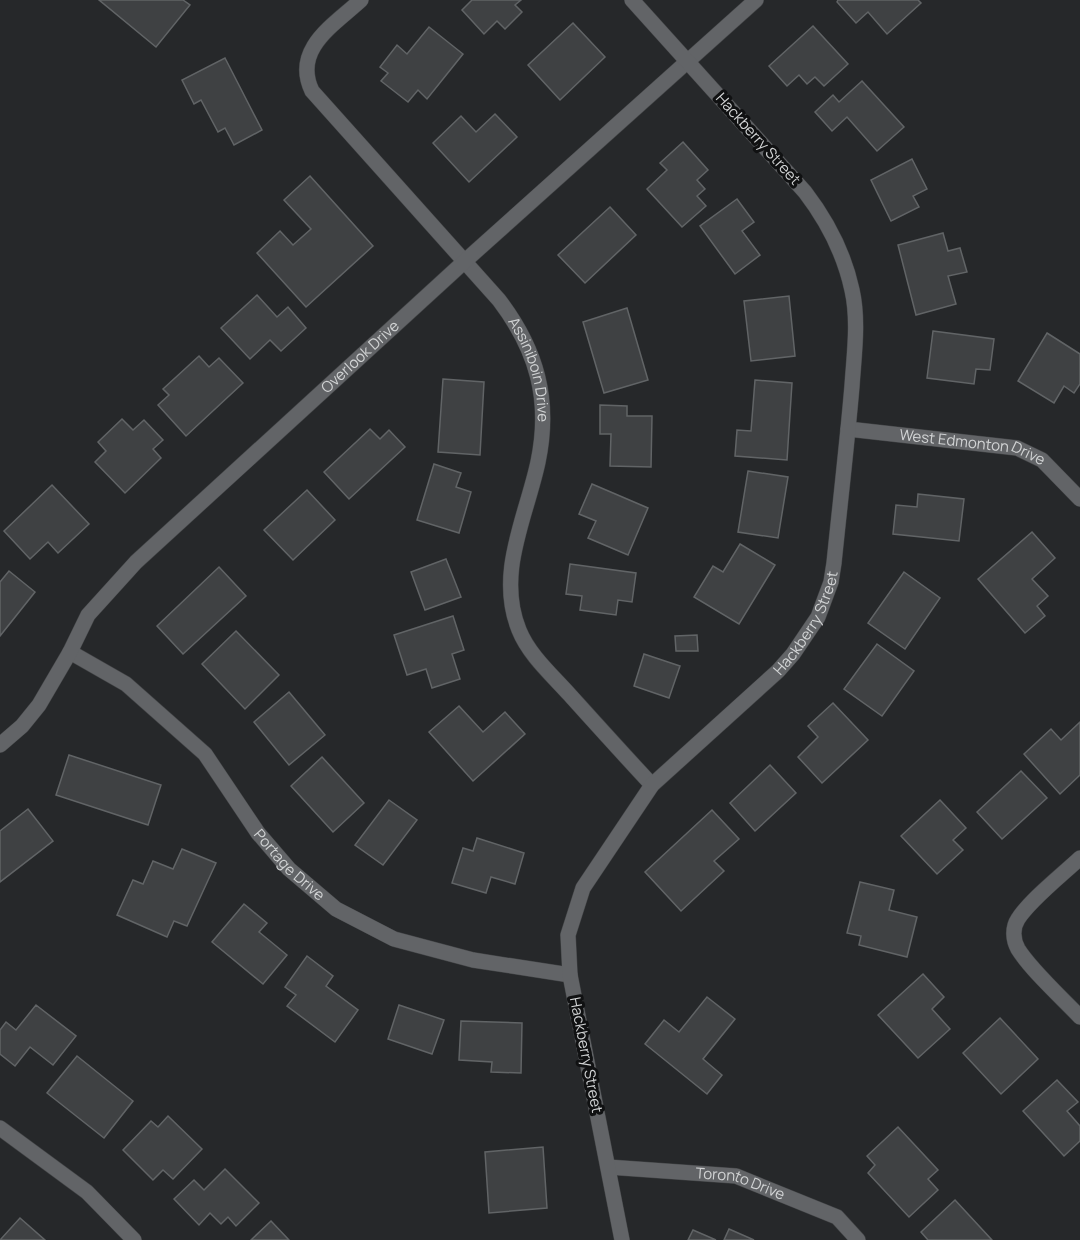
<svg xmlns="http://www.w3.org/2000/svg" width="1080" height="1240" font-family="Manrope,sans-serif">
<rect width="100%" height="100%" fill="#26282a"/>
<!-- building -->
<g fill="#3f4143" stroke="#616466" stroke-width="1.5">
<path d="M 99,0 L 183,0 L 190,5 L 156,47 Z"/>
<path d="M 472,0 L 521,0 L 515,5 L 522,12 L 505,29 L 497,21 L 484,34 L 462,10 Z"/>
<path d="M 838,0 L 918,0 L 921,3 L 887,34 L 868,12 L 856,23 L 837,2 Z"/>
<path d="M 573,23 L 605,57 L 560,100 L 528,65 Z"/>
<path d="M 813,26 L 848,64 L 824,86 L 815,77 L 807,84 L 799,75 L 787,86 L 769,66 Z"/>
<path d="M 429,27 L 463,54 L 427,99 L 418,90 L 408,102 L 381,81 L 388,73 L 380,67 L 397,45 L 407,54 Z"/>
<path d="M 225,58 L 262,130 L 234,145 L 225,128 L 218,132 L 201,100 L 194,104 L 182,80 Z"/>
<path d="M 862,81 L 904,127 L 877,151 L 847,117 L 832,131 L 815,112 L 833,95 L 839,102 Z"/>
<path d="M 495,114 L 517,137 L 469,182 L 433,143 L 461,116 L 476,132 Z"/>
<path d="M 683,142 L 708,170 L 697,180 L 705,189 L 697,196 L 706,206 L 682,227 L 647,189 L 667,170 L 660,163 Z"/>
<path d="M 912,159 L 927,189 L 913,196 L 919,207 L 891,221 L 871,180 Z"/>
<path d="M 310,176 L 373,246 L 306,307 L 257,253 L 280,231 L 293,245 L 311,229 L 284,200 Z"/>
<path d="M 737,199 L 754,222 L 742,231 L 760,255 L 735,274 L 700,226 Z"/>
<path d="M 610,207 L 636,235 L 585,283 L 558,255 Z"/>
<path d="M 943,233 L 948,251 L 960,248 L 967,272 L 948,276 L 956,304 L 916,315 L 898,245 Z"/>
<path d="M 257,295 L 277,317 L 288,307 L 306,328 L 281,351 L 270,340 L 250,359 L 221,328 Z"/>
<path d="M 789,296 L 795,356 L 751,361 L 744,301 Z"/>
<path d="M 627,308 L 648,380 L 604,393 L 583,322 Z"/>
<path d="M 933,331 L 994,339 L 990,370 L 976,369 L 974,384 L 927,378 Z"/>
<path d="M 1047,333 L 1080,354 L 1080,384 L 1074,393 L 1064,386 L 1054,403 L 1018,381 Z"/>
<path d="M 199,356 L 209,367 L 219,358 L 243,383 L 186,436 L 158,405 L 169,395 L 163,389 Z"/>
<path d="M 443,379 L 484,382 L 480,455 L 438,452 Z"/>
<path d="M 755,380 L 792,383 L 787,460 L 735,456 L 737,430 L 751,431 Z"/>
<path d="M 600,405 L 627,406 L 627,416 L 652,416 L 651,467 L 610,466 L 611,434 L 600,434 Z"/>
<path d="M 122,419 L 133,430 L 144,420 L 163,440 L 153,449 L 161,458 L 125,493 L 95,462 L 106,451 L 98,442 Z"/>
<path d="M 370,429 L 380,439 L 389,430 L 405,447 L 349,499 L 324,472 Z"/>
<path d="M 434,464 L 461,473 L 456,487 L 471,492 L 459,533 L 417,520 Z"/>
<path d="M 748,471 L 788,477 L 778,538 L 738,532 Z"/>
<path d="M 592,484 L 648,508 L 628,555 L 588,538 L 596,521 L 579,514 Z"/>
<path d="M 52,485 L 89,524 L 58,553 L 48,542 L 30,559 L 4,531 Z"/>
<path d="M 307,490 L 335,520 L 293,560 L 264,530 Z"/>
<path d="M 918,494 L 964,499 L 959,541 L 893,534 L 896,505 L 917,507 Z"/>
<path d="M 1032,532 L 1055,558 L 1032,579 L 1048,596 L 1037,606 L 1045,616 L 1025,633 L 978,579 Z"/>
<path d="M 740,544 L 775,565 L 739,624 L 694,597 L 713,566 L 723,572 Z"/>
<path d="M 446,559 L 461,597 L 425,610 L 411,572 Z"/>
<path d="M 570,564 L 636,573 L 632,602 L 618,600 L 616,615 L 580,610 L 582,596 L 566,594 Z"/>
<path d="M 219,567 L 246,596 L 183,654 L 157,626 Z"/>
<path d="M 9,571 L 35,592 L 0,636 L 0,582 Z"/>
<path d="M 904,572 L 940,598 L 905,649 L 868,623 Z"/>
<path d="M 453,616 L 464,650 L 452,654 L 460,679 L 432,688 L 426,669 L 407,675 L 394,635 Z"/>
<path d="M 236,631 L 279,675 L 245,709 L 202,664 Z"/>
<path d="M 697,635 L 698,651 L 676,651 L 675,636 Z"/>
<path d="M 877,644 L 914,671 L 882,716 L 844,689 Z"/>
<path d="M 644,654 L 680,666 L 669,698 L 634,686 Z"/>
<path d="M 289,692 L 325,735 L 289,765 L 254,722 Z"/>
<path d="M 833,703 L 868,740 L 822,783 L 798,757 L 818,737 L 808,726 Z"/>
<path d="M 459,706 L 483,732 L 505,712 L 525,734 L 473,781 L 429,732 Z"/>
<path d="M 1080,722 L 1080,775 L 1060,794 L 1024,754 L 1051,729 L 1061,740 Z"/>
<path d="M 69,755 L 161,785 L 148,825 L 56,795 Z"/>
<path d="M 322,757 L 364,803 L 333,832 L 291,786 Z"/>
<path d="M 770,765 L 796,793 L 755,831 L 730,803 Z"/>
<path d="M 1021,771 L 1047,798 L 1002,839 L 977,812 Z"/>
<path d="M 389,800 L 417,820 L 383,865 L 355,845 Z"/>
<path d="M 940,800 L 966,828 L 953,840 L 963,850 L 937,874 L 901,836 Z"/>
<path d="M 28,809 L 53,841 L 0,882 L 0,831 Z"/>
<path d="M 712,810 L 739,839 L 714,861 L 724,871 L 681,911 L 645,872 Z"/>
<path d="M 477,838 L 524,853 L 515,884 L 491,877 L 486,893 L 452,883 L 463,848 L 473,851 Z"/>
<path d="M 182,849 L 216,863 L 187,926 L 174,921 L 167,937 L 117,915 L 133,880 L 143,884 L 153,861 L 173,869 Z"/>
<path d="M 860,882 L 894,890 L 889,910 L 917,917 L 907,957 L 859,945 L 861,936 L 847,933 Z"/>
<path d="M 244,904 L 267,923 L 259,932 L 287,955 L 263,984 L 212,942 Z"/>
<path d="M 307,956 L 333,976 L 326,986 L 358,1010 L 335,1042 L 287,1006 L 296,995 L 285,987 Z"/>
<path d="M 923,974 L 944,997 L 932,1009 L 950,1029 L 918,1058 L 878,1015 Z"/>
<path d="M 707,997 L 735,1019 L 703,1059 L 722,1075 L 707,1094 L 645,1044 L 664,1020 L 679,1032 Z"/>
<path d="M 36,1005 L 76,1036 L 53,1065 L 30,1047 L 15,1066 L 0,1054 L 0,1030 L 6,1022 L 16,1030 Z"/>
<path d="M 399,1005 L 444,1020 L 432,1054 L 388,1039 Z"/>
<path d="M 1000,1018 L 1038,1059 L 1001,1094 L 963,1053 Z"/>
<path d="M 461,1021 L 522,1023 L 521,1073 L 491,1072 L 492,1062 L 459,1060 Z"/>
<path d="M 77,1056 L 133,1101 L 104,1138 L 47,1093 Z"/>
<path d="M 1057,1080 L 1078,1102 L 1067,1111 L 1080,1126 L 1080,1141 L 1064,1156 L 1023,1111 Z"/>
<path d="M 168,1116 L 202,1149 L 173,1179 L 163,1170 L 153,1180 L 123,1150 L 151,1121 L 158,1127 Z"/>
<path d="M 898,1127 L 938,1170 L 928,1179 L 938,1190 L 909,1217 L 868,1173 L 875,1165 L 867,1156 Z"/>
<path d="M 543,1147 L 547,1208 L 489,1213 L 485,1152 Z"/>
<path d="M 225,1169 L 259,1203 L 236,1226 L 228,1217 L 221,1224 L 210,1213 L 199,1225 L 174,1199 L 194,1180 L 204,1190 Z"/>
<path d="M 955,1200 L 992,1240 L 928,1240 L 921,1232 Z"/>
<path d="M 20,1218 L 45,1240 L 0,1240 Z"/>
<path d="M 271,1221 L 289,1240 L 251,1240 Z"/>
<path d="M 729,1229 L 754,1240 L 724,1240 Z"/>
<path d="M 693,1230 L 716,1240 L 688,1240 Z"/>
</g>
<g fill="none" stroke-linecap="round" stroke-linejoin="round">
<defs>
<g id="minor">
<path id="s1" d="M 361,0 C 334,25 292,49 312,91 L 499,300 C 537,350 551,400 538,462 C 526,518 496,573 519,630 C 529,655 552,675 569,694 C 597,725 624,755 652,785"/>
<path id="s2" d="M 848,429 L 1017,448 L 1042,460 L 1080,499"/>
<path id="s3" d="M 70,652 L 126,684 L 205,754 L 258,833 L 289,869 L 336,909 L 394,939 L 473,960 L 570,975"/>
<path id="s4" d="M 0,745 L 22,726 L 39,705 L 70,652 L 88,615 L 136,562 L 465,261 L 756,0"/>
<path d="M 1080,858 C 1063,874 1030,900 1018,919 C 1012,928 1013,940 1018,949 C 1031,970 1062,998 1080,1017"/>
<path d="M 0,1128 L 87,1192 L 134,1240"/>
<path id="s5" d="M 608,1167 L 736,1176 L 837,1217 L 858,1240"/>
<path id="s6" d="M 622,1240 L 570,975 L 568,935 L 583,888 L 652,785 L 778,671 L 793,654 L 818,617 L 831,582 L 834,563 C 840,504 847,445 852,386 C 854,355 859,321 852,290 C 844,253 828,222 805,192 L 632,0"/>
</g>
</defs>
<!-- minor casing -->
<use href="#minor" stroke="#414345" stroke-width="16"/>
<!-- minor -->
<use href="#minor" stroke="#626467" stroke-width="15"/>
</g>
<g text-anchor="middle" stroke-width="6" stroke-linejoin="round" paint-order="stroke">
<!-- street labels -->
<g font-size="15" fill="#d1d3d4" stroke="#101112">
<text transform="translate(758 139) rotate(48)" y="5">Hackberry Street</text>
<text dy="5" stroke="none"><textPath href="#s4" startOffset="534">Overlook Drive</textPath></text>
<text dy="5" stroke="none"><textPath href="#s1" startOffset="471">Assiniboin Drive</textPath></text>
<text dy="5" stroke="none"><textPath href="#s2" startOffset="126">West Edmonton Drive</textPath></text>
<text dy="5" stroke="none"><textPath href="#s6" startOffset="710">Hackberry Street</textPath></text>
<text dy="5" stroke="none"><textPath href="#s3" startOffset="310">Portage Drive</textPath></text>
<text transform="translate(586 1055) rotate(79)" y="5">Hackberry Street</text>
<text dy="5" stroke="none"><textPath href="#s5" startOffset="134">Toronto Drive</textPath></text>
</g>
</g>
</svg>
